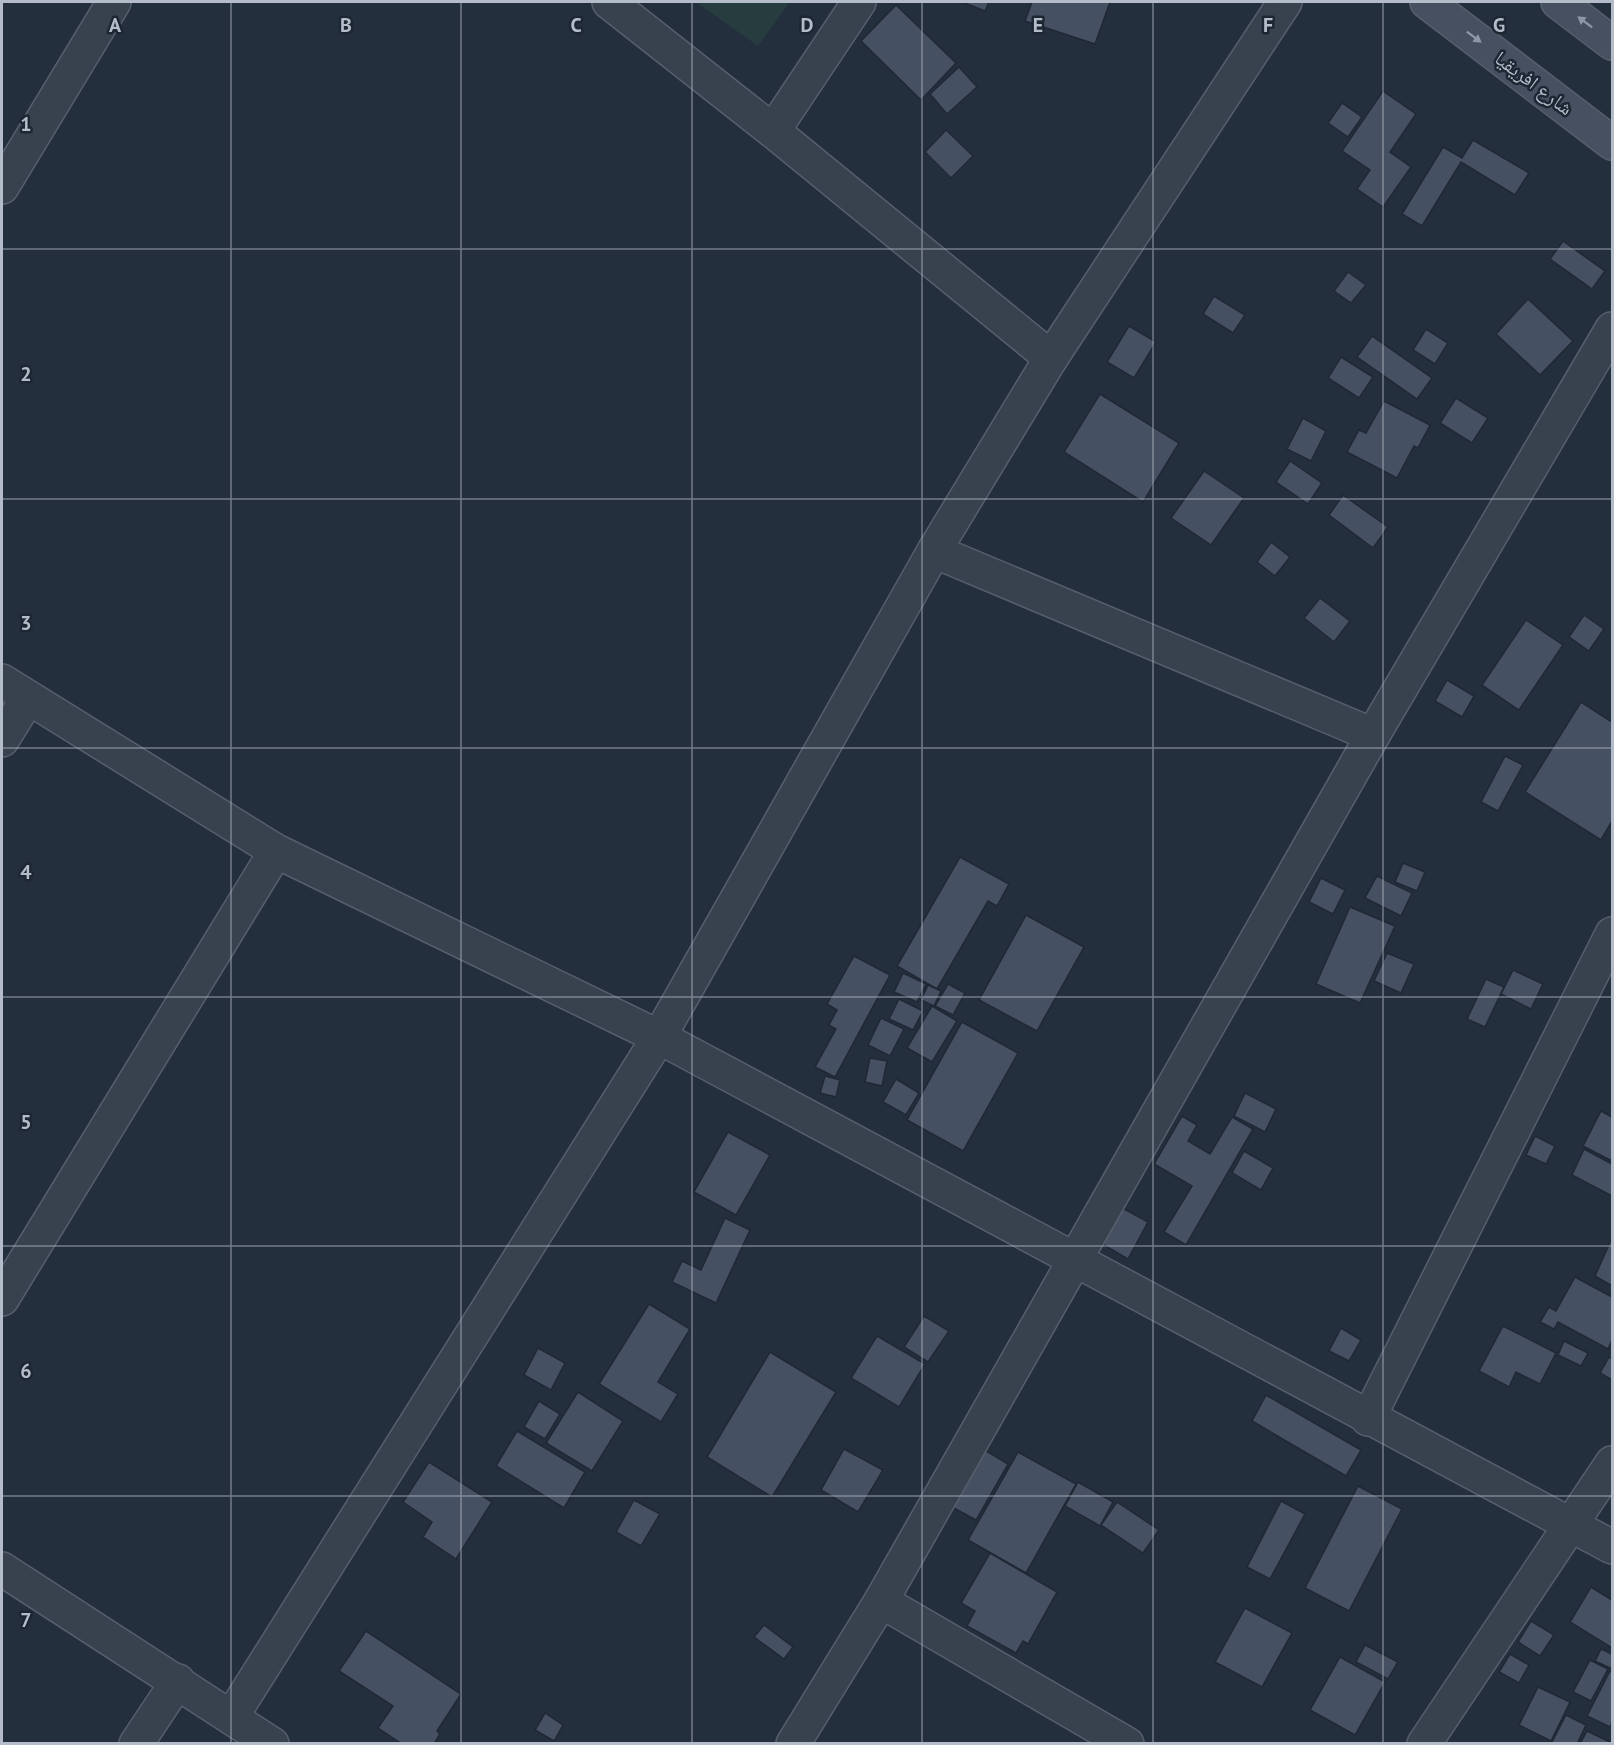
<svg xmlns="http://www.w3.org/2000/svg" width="1614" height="1745" font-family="'PT Sans','Noto Naskh Arabic',sans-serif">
<rect width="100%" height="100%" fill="#242f3e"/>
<!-- green -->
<path fill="#263c3f" d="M 696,2 L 790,2 L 758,46 Z"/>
<!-- building -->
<g fill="#455162" stroke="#1f2835" stroke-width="1.5">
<path d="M 962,2 L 989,2 L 985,11 Z"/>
<path d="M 1032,2 L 1110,2 L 1095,44 L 1025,21 Z"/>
<path d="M 896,5 L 956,63 L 921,100 L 861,41 Z"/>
<path d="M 959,67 L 977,87 L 947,114 L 930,94 Z"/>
<path d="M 1383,91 L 1416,114 L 1390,152 L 1411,167 L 1383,207 L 1357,189 L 1370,170 L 1342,151 Z"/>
<path d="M 1342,103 L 1362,117 L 1348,137 L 1328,123 Z"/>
<path d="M 946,130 L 973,156 L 951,178 L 925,152 Z"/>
<path d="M 1473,140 L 1529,173 L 1515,195 L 1461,162 L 1422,226 L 1402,214 L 1443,147 L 1462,158 Z"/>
<path d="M 1563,241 L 1605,271 L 1592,289 L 1550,259 Z"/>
<path d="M 1348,272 L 1366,285 L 1351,303 L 1334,291 Z"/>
<path d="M 1214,296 L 1245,315 L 1233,333 L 1203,314 Z"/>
<path d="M 1528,299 L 1573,341 L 1540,375 L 1496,334 Z"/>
<path d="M 1129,326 L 1156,342 L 1134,378 L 1107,362 Z"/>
<path d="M 1426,329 L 1448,343 L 1435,364 L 1413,350 Z"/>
<path d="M 1372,336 L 1432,378 L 1417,399 L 1357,357 Z"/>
<path d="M 1341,357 L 1373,377 L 1359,398 L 1328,378 Z"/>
<path d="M 1100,394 L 1179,443 L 1143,502 L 1064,452 Z"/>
<path d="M 1456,398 L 1488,418 L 1472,443 L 1440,423 Z"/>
<path d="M 1384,401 L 1430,425 L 1418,448 L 1414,446 L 1397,478 L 1347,452 L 1359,430 L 1366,433 Z"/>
<path d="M 1303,418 L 1326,431 L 1311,461 L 1287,449 Z"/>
<path d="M 1290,461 L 1322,483 L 1308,504 L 1276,482 Z"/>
<path d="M 1204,471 L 1244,498 L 1211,545 L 1171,518 Z"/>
<path d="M 1343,495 L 1388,527 L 1373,548 L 1329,515 Z"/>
<path d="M 1271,542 L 1290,557 L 1275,576 L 1257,562 Z"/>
<path d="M 1320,598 L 1350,621 L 1334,642 L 1304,618 Z"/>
<path d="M 1584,615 L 1604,629 L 1589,651 L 1569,637 Z"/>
<path d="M 1526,620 L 1563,645 L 1519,710 L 1482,685 Z"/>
<path d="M 1447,680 L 1474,696 L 1462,717 L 1435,701 Z"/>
<path d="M 1581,702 L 1612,722 L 1612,821 L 1601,840 L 1525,792 Z"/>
<path d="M 1505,756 L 1523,765 L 1498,811 L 1481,802 Z"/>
<path d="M 960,857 L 1009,884 L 997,906 L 988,901 L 937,989 L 897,966 Z"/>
<path d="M 1403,863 L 1425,872 L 1417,891 L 1395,882 Z"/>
<path d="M 1377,876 L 1412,893 L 1401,916 L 1365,898 Z"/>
<path d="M 1321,878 L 1345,890 L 1333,914 L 1309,902 Z"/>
<path d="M 1350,907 L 1395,926 L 1360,1003 L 1316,984 Z"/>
<path d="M 1026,915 L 1084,947 L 1037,1031 L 979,1000 Z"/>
<path d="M 1387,953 L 1414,964 L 1401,993 L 1374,981 Z"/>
<path d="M 854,956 L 890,975 L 835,1077 L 815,1067 L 836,1029 L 829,1025 L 837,1010 L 827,1004 Z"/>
<path d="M 1513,970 L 1543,984 L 1531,1009 L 1501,994 Z"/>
<path d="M 903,973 L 926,984 L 917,1002 L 894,992 Z"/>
<path d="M 1486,979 L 1504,987 L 1485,1027 L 1467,1019 Z"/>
<path d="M 948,984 L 965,993 L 953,1015 L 935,1006 Z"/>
<path d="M 928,985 L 941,991 L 934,1006 L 921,1000 Z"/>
<path d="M 899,999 L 923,1011 L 913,1030 L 889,1019 Z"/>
<path d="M 932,1006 L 957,1021 L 932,1062 L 907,1048 Z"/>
<path d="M 881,1018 L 904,1029 L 890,1056 L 868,1045 Z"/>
<path d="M 962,1022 L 1018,1053 L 963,1151 L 907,1120 Z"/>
<path d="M 870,1058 L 887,1061 L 882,1086 L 865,1082 Z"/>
<path d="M 825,1076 L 840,1080 L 836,1097 L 820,1093 Z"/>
<path d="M 896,1079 L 919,1093 L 906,1115 L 883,1102 Z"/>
<path d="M 1245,1093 L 1276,1109 L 1265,1132 L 1234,1116 Z"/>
<path d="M 1601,1111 L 1612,1117 L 1612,1161 L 1583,1146 Z"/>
<path d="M 1182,1116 L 1197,1125 L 1188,1141 L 1210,1154 L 1232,1117 L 1253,1129 L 1186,1245 L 1164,1232 L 1192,1186 L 1154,1164 Z"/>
<path d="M 728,1132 L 770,1155 L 736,1215 L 694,1192 Z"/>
<path d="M 1535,1136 L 1555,1146 L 1546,1164 L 1526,1155 Z"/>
<path d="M 1584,1149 L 1612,1164 L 1612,1196 L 1572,1175 Z"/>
<path d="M 1244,1151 L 1273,1168 L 1261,1190 L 1232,1173 Z"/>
<path d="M 1117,1205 L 1148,1222 L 1128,1259 L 1097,1241 Z"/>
<path d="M 725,1218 L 750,1230 L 716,1303 L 672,1282 L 682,1261 L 701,1270 Z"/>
<path d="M 1612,1238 L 1612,1286 L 1595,1276 Z"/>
<path d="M 1575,1277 L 1612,1297 L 1612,1340 L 1608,1349 L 1558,1322 L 1554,1329 L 1540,1322 L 1549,1307 L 1556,1311 Z"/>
<path d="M 649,1304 L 690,1329 L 658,1382 L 678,1394 L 661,1422 L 599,1384 Z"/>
<path d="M 924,1316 L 949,1331 L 928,1362 L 904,1347 Z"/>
<path d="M 1503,1326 L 1556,1353 L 1540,1384 L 1516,1372 L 1509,1387 L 1479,1371 Z"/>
<path d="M 1341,1328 L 1361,1340 L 1349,1361 L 1329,1351 Z"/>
<path d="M 877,1336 L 925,1364 L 899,1407 L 851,1378 Z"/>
<path d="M 1564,1341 L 1588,1353 L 1581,1366 L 1558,1355 Z"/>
<path d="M 538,1348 L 565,1363 L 551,1390 L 524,1375 Z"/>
<path d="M 770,1352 L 836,1392 L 772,1497 L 707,1457 Z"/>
<path d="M 1609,1357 L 1612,1359 L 1612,1380 L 1600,1373 Z"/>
<path d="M 578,1392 L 623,1421 L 592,1471 L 546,1443 Z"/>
<path d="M 1266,1395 L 1361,1450 L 1346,1476 L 1252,1421 Z"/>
<path d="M 539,1401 L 560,1414 L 545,1439 L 524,1427 Z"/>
<path d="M 517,1431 L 585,1472 L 564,1508 L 496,1466 Z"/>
<path d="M 844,1449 L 883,1470 L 858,1512 L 821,1490 Z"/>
<path d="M 983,1449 L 1008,1464 L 976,1520 L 950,1506 Z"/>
<path d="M 1018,1452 L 1076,1484 L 1026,1573 L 968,1540 Z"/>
<path d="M 429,1462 L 492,1502 L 456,1559 L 423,1537 L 432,1522 L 403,1502 Z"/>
<path d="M 1078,1482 L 1113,1502 L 1100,1526 L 1065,1506 Z"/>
<path d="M 1358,1486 L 1402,1509 L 1349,1611 L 1305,1588 Z"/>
<path d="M 634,1500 L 660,1514 L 641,1546 L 616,1532 Z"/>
<path d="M 1281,1501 L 1305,1514 L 1270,1579 L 1247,1567 Z"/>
<path d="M 1117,1502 L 1159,1530 L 1143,1553 L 1101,1525 Z"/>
<path d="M 990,1553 L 1057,1592 L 1028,1644 L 1023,1641 L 1016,1653 L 967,1626 L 975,1611 L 961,1603 Z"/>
<path d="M 1591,1587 L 1612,1600 L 1612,1648 L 1570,1622 Z"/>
<path d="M 1245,1608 L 1292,1633 L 1262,1687 L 1215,1662 Z"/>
<path d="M 1531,1621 L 1554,1635 L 1540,1656 L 1518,1642 Z"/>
<path d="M 764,1625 L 793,1647 L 784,1659 L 754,1637 Z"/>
<path d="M 366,1631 L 461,1694 L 437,1731 L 440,1734 L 434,1744 L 402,1744 L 378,1728 L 393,1706 L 339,1671 Z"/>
<path d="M 1365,1645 L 1398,1662 L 1388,1679 L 1356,1662 Z"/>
<path d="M 1601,1649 L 1612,1654 L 1612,1669 L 1595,1661 Z"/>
<path d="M 1510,1654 L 1529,1665 L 1519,1683 L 1499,1672 Z"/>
<path d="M 1340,1657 L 1385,1682 L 1355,1735 L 1310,1710 Z"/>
<path d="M 1590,1660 L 1608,1669 L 1591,1701 L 1573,1692 Z"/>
<path d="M 1610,1671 L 1612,1672 L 1612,1722 L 1610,1727 L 1587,1716 Z"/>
<path d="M 1538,1687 L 1570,1702 L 1551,1741 L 1519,1725 Z"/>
<path d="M 545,1713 L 563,1725 L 554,1741 L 535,1730 Z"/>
<path d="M 1566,1715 L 1586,1725 L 1577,1744 L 1554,1744 L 1552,1742 Z"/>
<path d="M 1587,1731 L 1610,1742 L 1609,1744 L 1580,1744 Z"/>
</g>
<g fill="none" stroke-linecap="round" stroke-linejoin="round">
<defs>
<g id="street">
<path d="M 609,2 L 773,131"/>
<path d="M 859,2 L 773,131 L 1051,358"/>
<path d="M 2,187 L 114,2"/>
<path d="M 934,551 L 1373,735"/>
<path d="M 2,681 L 276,851 L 659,1037 L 1612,1547"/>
<path d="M 2,740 L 28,698"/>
<path d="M 2,1299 L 276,851"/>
<path d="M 1368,1419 L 1612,934"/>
<path d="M 2,1569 L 272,1744"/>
<path d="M 881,1601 L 1127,1744"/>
<path d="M 232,1716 L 659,1037 L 934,551 L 1051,358 L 1285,2"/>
<path d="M 136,1744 L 178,1681"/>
<path d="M 793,1744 L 881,1601 L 1373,735 L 1612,329"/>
<path d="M 1424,1744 L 1612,1463"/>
</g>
<g id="secondary">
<path d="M 1427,2 L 1612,143"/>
<path d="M 1558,2 L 1612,43"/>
</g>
</defs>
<!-- street casing -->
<use href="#street" stroke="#565f6c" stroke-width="36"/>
<!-- secondary casing -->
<use href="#secondary" stroke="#565f6c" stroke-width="36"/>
<!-- street -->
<use href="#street" stroke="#38414e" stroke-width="33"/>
<!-- secondary -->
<use href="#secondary" stroke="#465061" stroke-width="33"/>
</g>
<!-- one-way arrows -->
<defs><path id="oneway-solid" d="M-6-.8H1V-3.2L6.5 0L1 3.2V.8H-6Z" transform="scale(1.5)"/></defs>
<g fill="#8e96a5">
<use href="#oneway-solid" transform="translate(1585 22) rotate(-143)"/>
<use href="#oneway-solid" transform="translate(1474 37) rotate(37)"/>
</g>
<!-- grid -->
<path fill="none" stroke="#b4bcc9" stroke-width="1.5" stroke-opacity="0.55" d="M 231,2 L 231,1744M 461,2 L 461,1744M 692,2 L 692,1744M 922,2 L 922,1744M 1153,2 L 1153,1744M 1383,2 L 1383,1744M 2,249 L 1612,249M 2,499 L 1612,499M 2,748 L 1612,748M 2,997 L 1612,997M 2,1246 L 1612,1246M 2,1496 L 1612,1496"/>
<g text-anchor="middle" stroke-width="5" stroke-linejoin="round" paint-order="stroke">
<!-- street labels -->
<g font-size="20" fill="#b4bcc9" stroke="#1d2633">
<text transform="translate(1534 83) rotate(37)" y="7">شارع افريقيا</text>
</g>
</g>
<g font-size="20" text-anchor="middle" font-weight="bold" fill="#b4bcc9" stroke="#1d2633" stroke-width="5" stroke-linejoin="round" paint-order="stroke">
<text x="115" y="32">A</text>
<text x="346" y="32">B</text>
<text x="576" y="32">C</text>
<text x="807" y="32">D</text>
<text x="1038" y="32">E</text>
<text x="1268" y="32">F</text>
<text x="1499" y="32">G</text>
<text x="26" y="131">1</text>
<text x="26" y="381">2</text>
<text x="26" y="630">3</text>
<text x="26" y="879">4</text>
<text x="26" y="1129">5</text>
<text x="26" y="1378">6</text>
<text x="26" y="1627">7</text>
</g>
<!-- border -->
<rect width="1614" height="1745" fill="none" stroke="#b4bcc9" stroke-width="6"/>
</svg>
